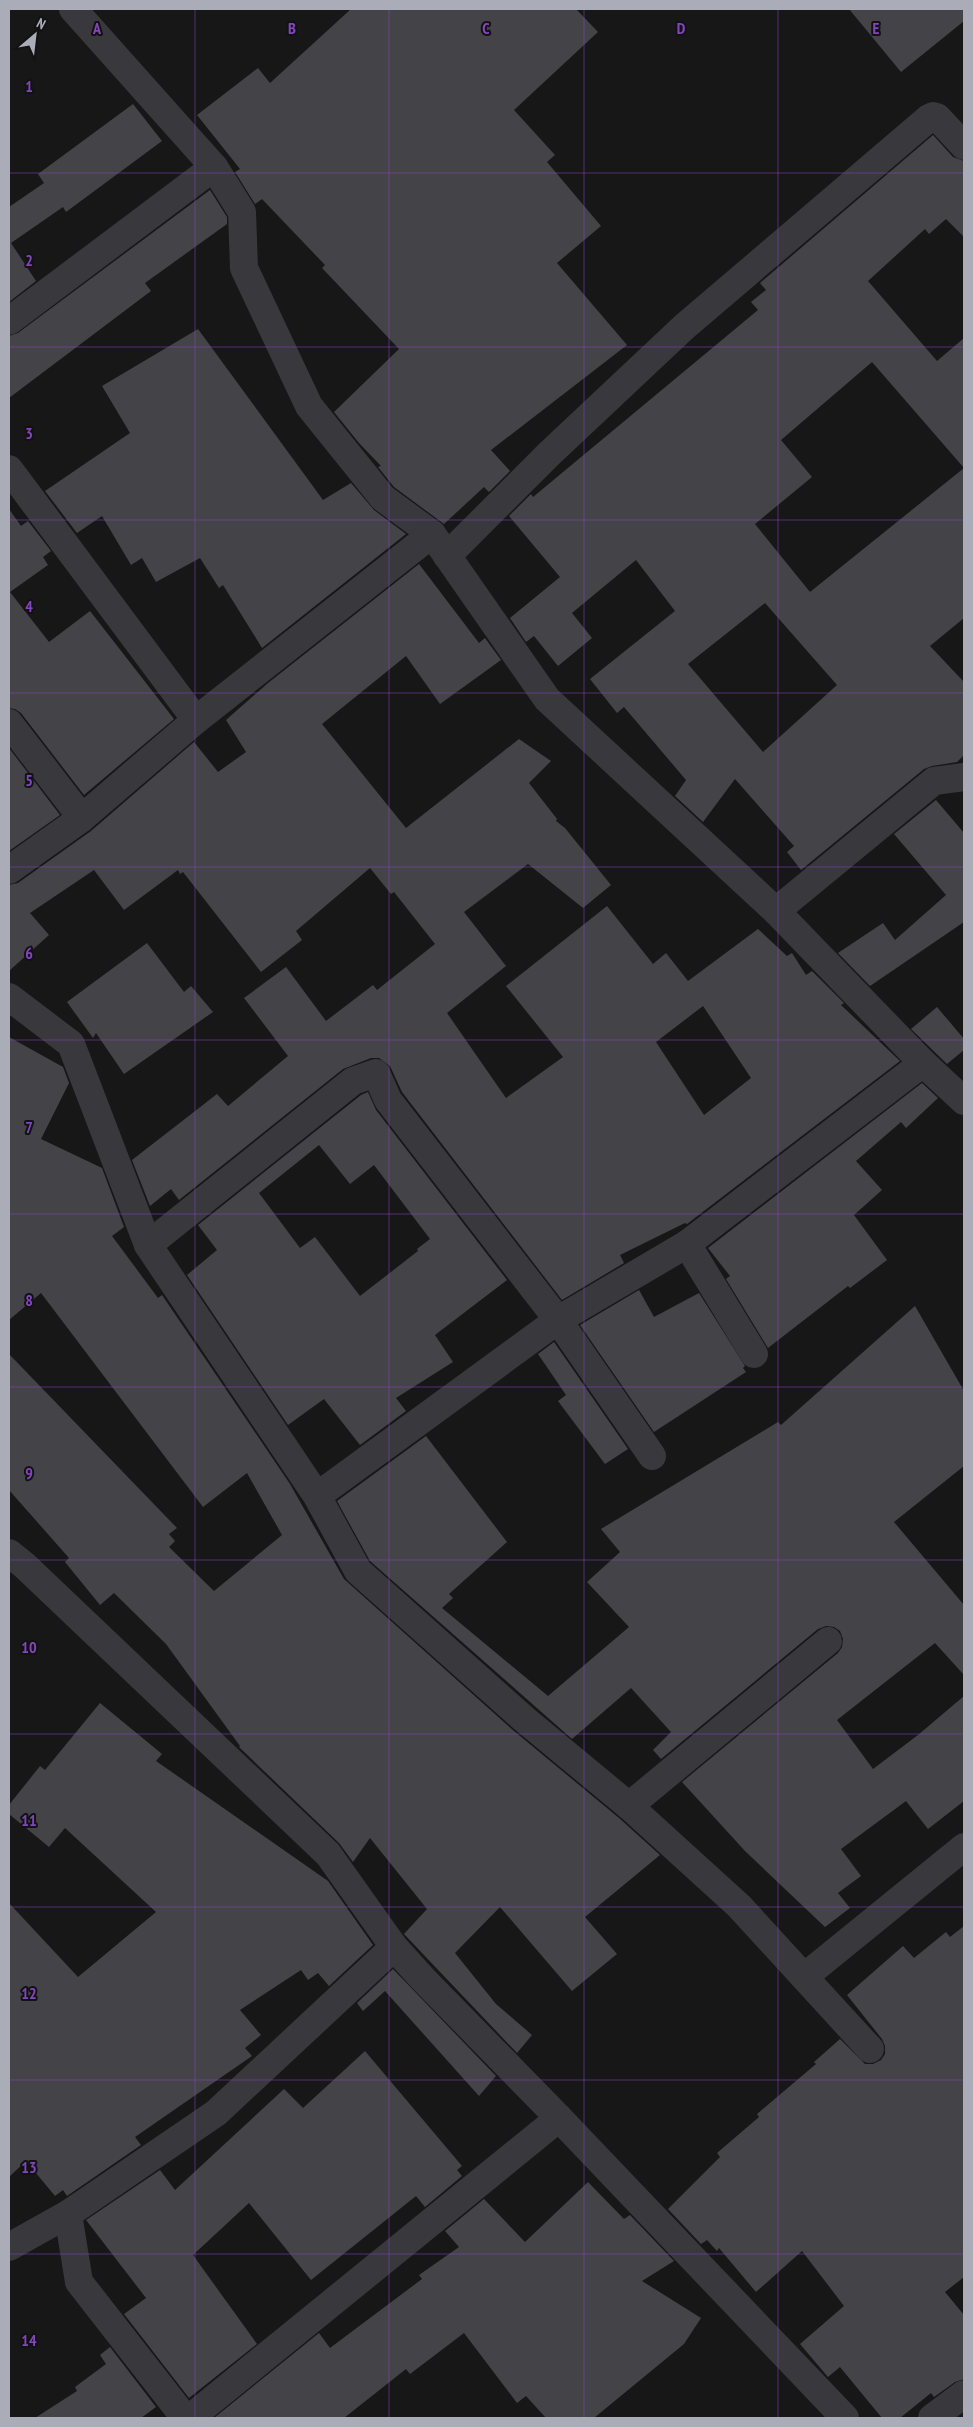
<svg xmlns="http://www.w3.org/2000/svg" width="973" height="2427" font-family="'PT Sans Narrow',sans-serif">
<rect width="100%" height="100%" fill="#171718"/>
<!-- building -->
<g fill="#444448" fill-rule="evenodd">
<path d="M 351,9 L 576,9 L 598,32 L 514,110 L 555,155 L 547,162 L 601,226 L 557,263 L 627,345 L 491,450 L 510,471 L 489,492 L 484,487 L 444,524 L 394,487 L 378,467 L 381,466 L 359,443 L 334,412 L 399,349 L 322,268 L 325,265 L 262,199 L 255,204 L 235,172 L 240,169 L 197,115 L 258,68 L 270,83 Z"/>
<path d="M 849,9 L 964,9 L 964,21 L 901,72 Z"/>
<path d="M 133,104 L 162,141 L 66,212 L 63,207 L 11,243 L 36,281 L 9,302 L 9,207 L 44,183 L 38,174 Z"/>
<path d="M 933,135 L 953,157 L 964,161 L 964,237 L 946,219 L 929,234 L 925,229 L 868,281 L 937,361 L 964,338 L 964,618 L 930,646 L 964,682 L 964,755 L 957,762 L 932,766 L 924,769 L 801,870 L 787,852 L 794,846 L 735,779 L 703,822 L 675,796 L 686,780 L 624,707 L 617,713 L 590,679 L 675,611 L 636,560 L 572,613 L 592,638 L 558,666 L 534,636 L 526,642 L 510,618 L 560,577 L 509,516 L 531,494 L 533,497 L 758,310 L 751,302 L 766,290 L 760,283 ZM 872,362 L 964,468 L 810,592 L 755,524 L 812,477 L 781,440 ZM 765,603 L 837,685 L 763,752 L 688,664 Z"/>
<path d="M 210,190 L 227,217 L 227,224 L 145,283 L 151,291 L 9,398 L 9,336 L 18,333 Z"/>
<path d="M 198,329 L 323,500 L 351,483 L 374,510 L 406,534 L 262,648 L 223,585 L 219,588 L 200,558 L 156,582 L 142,558 L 131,565 L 102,516 L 77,533 L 45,491 L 130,433 L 102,386 Z"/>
<path d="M 9,509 L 21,526 L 28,521 L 51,551 L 43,557 L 48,565 L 10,592 L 49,642 L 90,611 L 174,719 L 84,795 L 21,713 L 15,709 L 9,708 Z"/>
<path d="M 419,564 L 479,643 L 485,638 L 501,660 L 440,704 L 406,656 L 322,724 L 406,828 L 519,739 L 551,761 L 529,783 L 557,819 L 556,821 L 565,828 L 611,885 L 583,908 L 528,864 L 464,912 L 506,966 L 447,1013 L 506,1098 L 563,1057 L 506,986 L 607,906 L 653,964 L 666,953 L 688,981 L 758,929 L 787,956 L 792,953 L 806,975 L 812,971 L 844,1003 L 841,1005 L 900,1061 L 687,1224 L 685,1223 L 620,1255 L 624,1263 L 562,1300 L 402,1092 L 390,1066 L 379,1058 L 371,1058 L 343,1069 L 179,1200 L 171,1189 L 150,1206 L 132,1160 L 217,1094 L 228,1106 L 288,1056 L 244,998 L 286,967 L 326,1021 L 373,985 L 377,990 L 435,944 L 394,892 L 391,894 L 370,868 L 296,931 L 302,940 L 261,972 L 183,872 L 180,874 L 178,870 L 124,910 L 94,870 L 30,913 L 49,935 L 9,971 L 9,885 L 18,883 L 91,831 L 194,742 L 218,772 L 246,752 L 226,720 L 268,683 ZM 703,1006 L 751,1078 L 704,1115 L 656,1042 Z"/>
<path d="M 9,748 L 60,815 L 9,851 Z"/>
<path d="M 936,800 L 964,833 L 964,922 L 870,986 L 838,953 L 883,923 L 895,940 L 946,895 L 894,834 Z"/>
<path d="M 147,943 L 184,992 L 191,986 L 213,1012 L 124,1074 L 96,1033 L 93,1038 L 67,1002 Z"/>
<path d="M 937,1007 L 964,1039 L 964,1050 L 947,1064 L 911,1029 Z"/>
<path d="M 9,1037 L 63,1067 L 69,1083 L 41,1139 L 102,1168 L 124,1227 L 112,1236 L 158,1298 L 162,1295 L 290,1484 L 344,1579 L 514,1731 L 619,1818 L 660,1855 L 585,1917 L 617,1954 L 572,1991 L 500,1907 L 455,1953 L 496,2004 L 532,2035 L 517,2053 L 404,1934 L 427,1909 L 370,1838 L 353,1862 L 339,1843 L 239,1747 L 240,1746 L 166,1644 L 114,1593 L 100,1605 L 65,1562 L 69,1558 L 9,1490 L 9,1354 L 177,1528 L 169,1534 L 175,1541 L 169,1547 L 214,1591 L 282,1535 L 247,1473 L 203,1507 L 41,1293 L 9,1320 Z"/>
<path d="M 922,1083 L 938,1098 L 906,1128 L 901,1122 L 856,1161 L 882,1190 L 854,1215 L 887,1260 L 850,1288 L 848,1286 L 768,1348 L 726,1279 L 730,1276 L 708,1248 Z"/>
<path d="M 368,1092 L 376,1110 L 507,1280 L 435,1335 L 453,1362 L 396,1398 L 406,1411 L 360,1445 L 324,1399 L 288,1425 L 187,1275 L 217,1250 L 198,1225 L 361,1095 ZM 319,1145 L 350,1184 L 374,1165 L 430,1239 L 417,1249 L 418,1251 L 360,1296 L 315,1237 L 300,1248 L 259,1193 Z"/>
<path d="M 639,1290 L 654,1317 L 699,1293 L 745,1366 L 743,1368 L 746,1372 L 654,1432 L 580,1325 Z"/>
<path d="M 915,1306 L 964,1391 L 964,1466 L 894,1522 L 964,1605 L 964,1675 L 935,1643 L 837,1720 L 873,1769 L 918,1735 L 964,1696 L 964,1801 L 928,1829 L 906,1801 L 841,1849 L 861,1876 L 838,1893 L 850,1908 L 825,1927 L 745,1851 L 682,1782 L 838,1653 L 842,1647 L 843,1639 L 840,1631 L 834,1627 L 826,1626 L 818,1629 L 661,1759 L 653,1750 L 671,1732 L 631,1688 L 572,1739 L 370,1561 L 337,1501 L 426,1436 L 507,1542 L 449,1594 L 453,1598 L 442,1608 L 548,1696 L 629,1627 L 587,1582 L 620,1552 L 601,1529 L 778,1422 L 781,1425 Z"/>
<path d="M 554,1342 L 628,1449 L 605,1464 L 558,1401 L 566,1395 L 538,1354 Z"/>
<path d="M 100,1703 L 162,1754 L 156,1761 L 328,1881 L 373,1945 L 329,1986 L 318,1973 L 308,1980 L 301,1970 L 240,2010 L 261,2035 L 245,2048 L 252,2056 L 135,2137 L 141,2145 L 67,2196 L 63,2190 L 55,2196 L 26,2161 L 9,2177 L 9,1903 L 78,1977 L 156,1912 L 65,1828 L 49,1847 L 9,1814 L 9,1805 L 40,1766 L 45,1770 Z"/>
<path d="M 964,1926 L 964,2277 L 945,2292 L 964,2315 L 964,2379 L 955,2382 L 934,2397 L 931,2393 L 900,2418 L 882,2418 L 840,2367 L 828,2377 L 800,2344 L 844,2306 L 802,2251 L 756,2292 L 719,2248 L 717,2251 L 707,2240 L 701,2244 L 668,2209 L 720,2157 L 717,2153 L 759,2117 L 757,2114 L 816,2064 L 814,2062 L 840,2039 L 865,2064 L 873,2064 L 881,2060 L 885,2054 L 885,2046 L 882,2039 L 847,1995 L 903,1946 L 914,1958 L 946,1932 L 950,1937 Z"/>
<path d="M 393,1969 L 496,2076 L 479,2096 L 385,1991 L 363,2011 L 357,2003 Z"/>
<path d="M 365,2051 L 462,2166 L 457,2170 L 462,2176 L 425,2207 L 416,2196 L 311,2280 L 249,2203 L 193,2255 L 257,2344 L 189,2398 L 124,2314 L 146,2298 L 86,2220 L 160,2170 L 175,2190 L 284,2089 L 303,2108 Z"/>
<path d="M 588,2182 L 624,2219 L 630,2215 L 674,2261 L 642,2281 L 701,2318 L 684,2344 L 594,2418 L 546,2418 L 526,2396 L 517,2403 L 464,2333 L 410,2374 L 406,2369 L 344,2418 L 214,2418 L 319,2333 L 330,2348 L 422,2279 L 419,2275 L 459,2247 L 445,2231 L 484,2199 L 525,2242 Z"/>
<path d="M 110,2347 L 156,2407 L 141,2418 L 35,2418 L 77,2391 L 75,2387 L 106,2364 L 100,2355 Z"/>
</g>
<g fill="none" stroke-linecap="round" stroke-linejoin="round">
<!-- minor -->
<g stroke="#38383d" stroke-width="28">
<path d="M 73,9 L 214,167 L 242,212 L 244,268 L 309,406 L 383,498 L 432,534 L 547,699 L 776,911 L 923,1063 L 964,1101"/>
<path d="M 9,321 L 214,167"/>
<path d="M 9,469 L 196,720"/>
<path d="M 447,556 L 549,454 L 684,327 L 929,118 L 933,116 L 937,117 L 964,146"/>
<path d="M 9,723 L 82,818"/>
<path d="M 9,870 L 82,818 L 196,720 L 432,534"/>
<path d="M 776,911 L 934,781 L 964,777"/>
<path d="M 9,997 L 71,1044 L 148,1245 L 317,1496 L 358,1571 L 524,1719 L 629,1806 L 739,1906 L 870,2049"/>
<path d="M 687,1244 L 754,1354"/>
<path d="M 148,1245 L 353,1081 L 376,1073 L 388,1100 L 558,1320 L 652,1456"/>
<path d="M 317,1496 L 558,1320 L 687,1244 L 923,1063"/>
<path d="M 9,1553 L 24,1565 L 328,1854 L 394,1947 L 422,1978 L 559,2118 L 845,2418"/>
<path d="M 629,1806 L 828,1641"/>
<path d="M 804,1977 L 964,1847"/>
<path d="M 68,2214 L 79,2282 L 185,2418"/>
<path d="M 9,2247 L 68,2214 L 216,2113 L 394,1947"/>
<path d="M 190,2418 L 559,2118"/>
<path d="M 932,2418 L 964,2394"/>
</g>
</g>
<!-- grid -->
<path fill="none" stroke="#8446bd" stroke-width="1" stroke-opacity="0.55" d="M 195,9 L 195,2418M 389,9 L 389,2418M 584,9 L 584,2418M 778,9 L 778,2418M 9,173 L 964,173M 9,347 L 964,347M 9,520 L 964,520M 9,693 L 964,693M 9,867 L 964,867M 9,1040 L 964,1040M 9,1214 L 964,1214M 9,1387 L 964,1387M 9,1560 L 964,1560M 9,1734 L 964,1734M 9,1907 L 964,1907M 9,2080 L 964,2080M 9,2254 L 964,2254"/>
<g font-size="16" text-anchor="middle" font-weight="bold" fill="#8446bd" stroke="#121214" stroke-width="4" stroke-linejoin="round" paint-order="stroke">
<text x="97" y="34">A</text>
<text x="292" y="34">B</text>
<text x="486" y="34">C</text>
<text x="681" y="34">D</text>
<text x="876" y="34">E</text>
<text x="29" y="92">1</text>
<text x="29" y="266">2</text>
<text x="29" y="439">3</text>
<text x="29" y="612">4</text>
<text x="29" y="786">5</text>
<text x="29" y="959">6</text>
<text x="29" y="1133">7</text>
<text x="29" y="1306">8</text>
<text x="29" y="1479">9</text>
<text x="29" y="1653">10</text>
<text x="29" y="1826">11</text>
<text x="29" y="1999">12</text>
<text x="29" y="2173">13</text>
<text x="29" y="2346">14</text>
</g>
<!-- border -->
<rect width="973" height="2427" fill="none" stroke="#aaacb7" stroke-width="20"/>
<!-- north arrow -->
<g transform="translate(35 35) rotate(28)" stroke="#121214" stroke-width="4" paint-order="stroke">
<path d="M0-4L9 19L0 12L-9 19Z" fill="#aaacb7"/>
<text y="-8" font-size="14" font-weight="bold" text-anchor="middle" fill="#aaacb7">N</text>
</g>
</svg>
